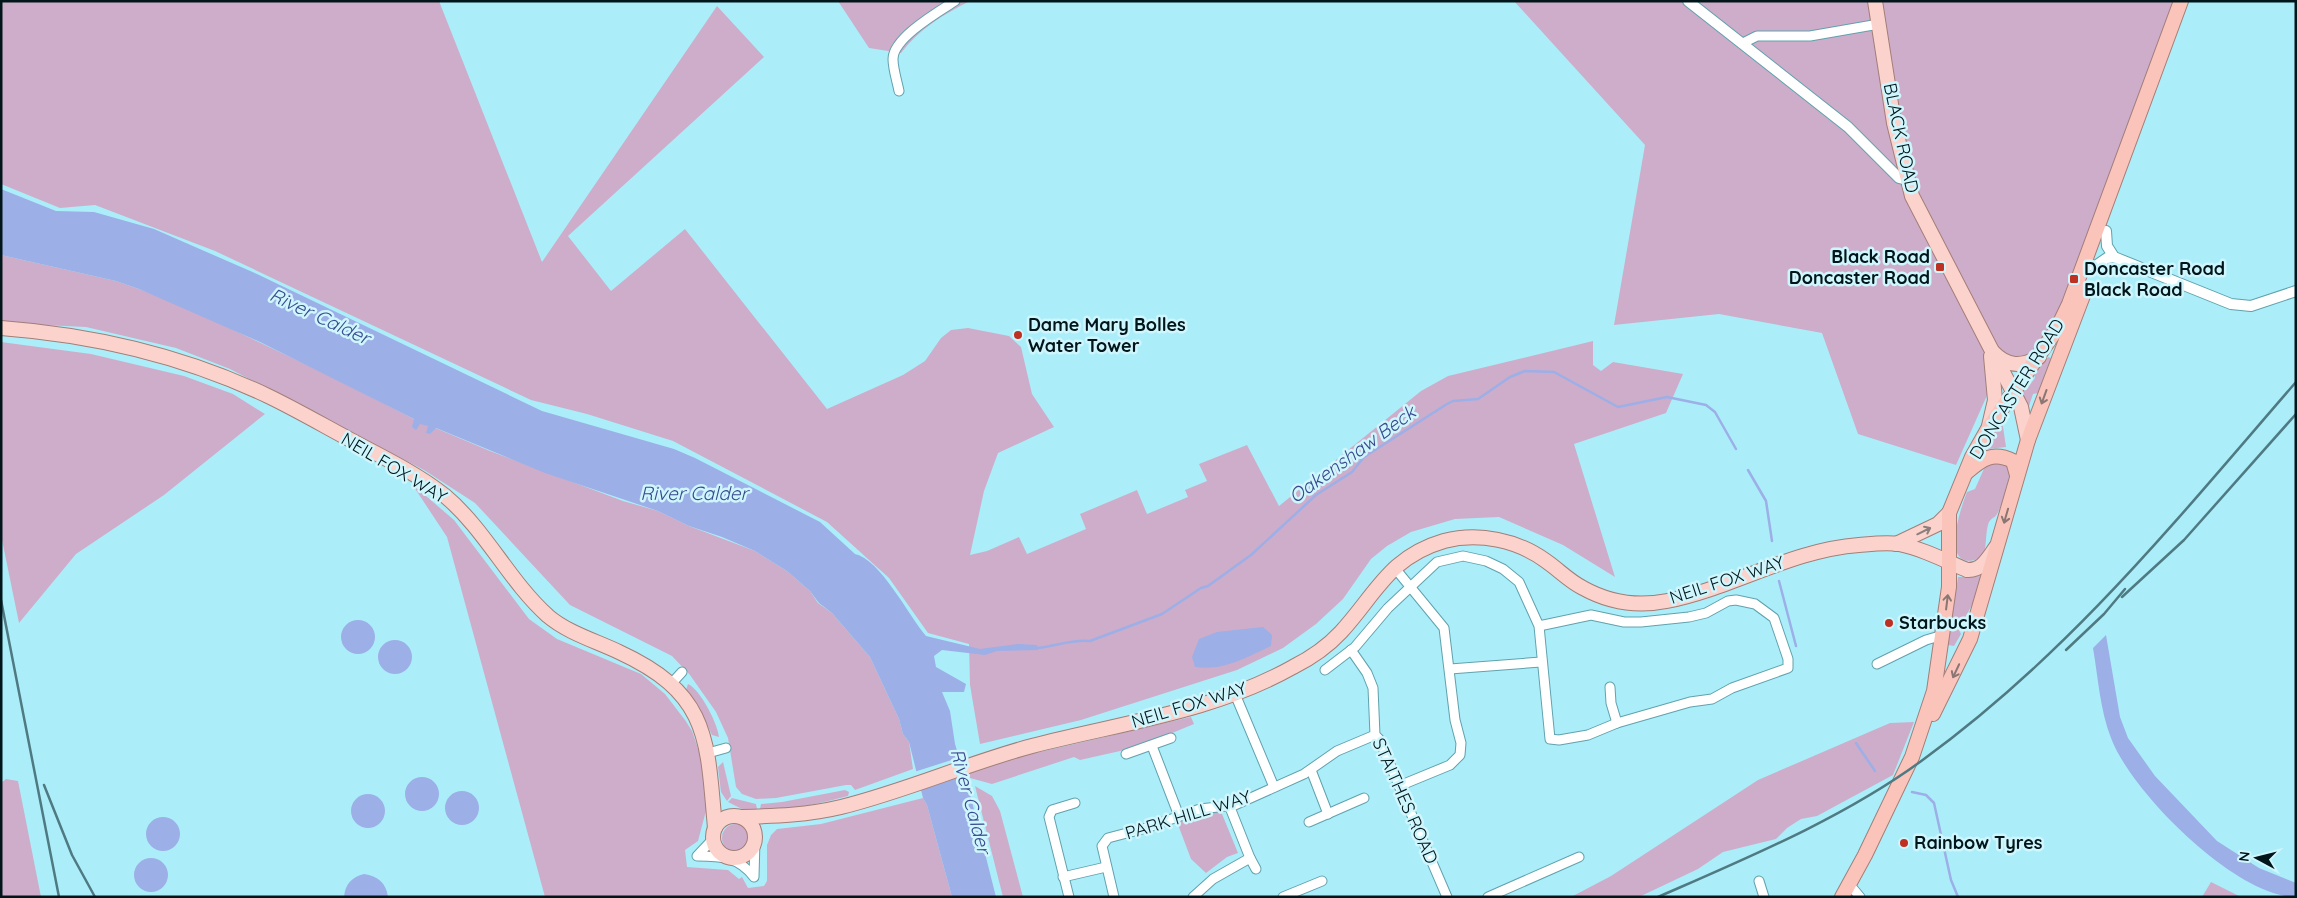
<svg xmlns="http://www.w3.org/2000/svg" width="2297" height="898" font-family="Quicksand,sans-serif">
<rect width="100%" height="100%" fill="#abeefa"/>
<!-- green -->
<g fill="#ceadca">
<path d="M 1,1 L 439,1 L 542,262 L 717,6 L 764,57 L 568,236 L 611,291 L 685,229 L 827,409 L 903,375 L 925,361 L 941,338 L 951,330 L 968,328 L 1009,336 L 1021,347 L 1032,394 L 1054,427 L 998,453 L 984,491 L 970,555 L 987,551 L 1019,537 L 1027,554 L 1086,529 L 1080,514 L 1137,490 L 1147,514 L 1188,497 L 1185,490 L 1207,481 L 1199,464 L 1247,445 L 1279,506 L 1421,391 L 1448,376 L 1593,341 L 1593,365 L 1601,371 L 1613,362 L 1683,374 L 1666,413 L 1574,444 L 1615,577 L 1563,545 L 1499,517 L 1455,519 L 1411,532 L 1387,546 L 1371,559 L 1343,599 L 1316,624 L 1283,648 L 1237,670 L 1081,720 L 980,744 L 970,685 L 969,644 L 928,633 L 889,578 L 827,522 L 673,441 L 587,414 L 531,400 L 215,251 L 95,205 L 60,208 L 1,184 Z"/>
<path d="M 838,1 L 970,1 C 944,14 918,30 901,53 L 869,48 Z"/>
<path d="M 1514,1 L 2180,1 L 2132,139 L 2039,357 L 2022,359 L 2018,356 L 1989,391 L 1956,465 L 1858,434 L 1822,333 L 1719,314 L 1614,325 L 1645,145 Z"/>
<path d="M 1,255 L 116,281 L 139,289 L 194,311 L 330,376 L 414,419 L 490,451 L 623,501 L 658,511 L 689,526 L 755,551 L 787,571 L 810,591 L 818,603 L 832,613 L 870,657 L 899,719 L 903,734 L 909,742 L 913,769 L 855,790 L 851,785 L 846,785 L 776,798 L 756,799 L 742,794 L 736,787 L 728,738 L 716,712 L 690,675 L 672,656 L 570,605 L 475,503 L 424,470 L 230,369 L 176,348 L 86,327 L 1,323 Z"/>
<path d="M 1,342 L 91,354 L 184,376 L 233,394 L 265,414 L 164,495 L 76,554 L 19,623 L 1,535 Z"/>
<path d="M 2048,357 L 2051,358 L 2038,393 L 2033,394 L 2029,406 L 2018,391 L 2022,388 L 2025,391 L 2035,378 L 2034,372 Z"/>
<path d="M 2002,420 L 2006,447 L 1988,449 L 1985,444 Z"/>
<path d="M 2003,459 L 2011,470 C 2007,483 2004,502 1997,514 C 1995,518 1991,518 1989,522 C 1985,531 1987,550 1983,555 C 1980,558 1973,561 1969,561 C 1942,560 1962,505 1967,492 L 1975,489 L 1987,462 Z"/>
<path d="M 412,484 L 454,520 L 529,619 L 557,639 L 641,674 L 665,694 L 685,720 L 692,731 L 701,757 L 707,807 L 698,841 L 685,850 L 687,867 L 728,870 L 739,879 L 742,877 L 748,888 L 764,886 L 767,881 L 767,845 L 771,835 L 777,829 L 821,824 L 923,798 L 927,805 L 952,897 L 545,897 L 447,537 Z"/>
<path d="M 1982,576 L 1983,583 L 1959,630 L 1961,634 L 1954,646 L 1948,645 L 1958,577 Z"/>
<path d="M 688,684 C 700,689 718,724 719,737 L 712,735 L 697,704 L 686,690 Z"/>
<path d="M 1191,717 L 1194,724 L 1138,747 L 1080,760 L 1074,757 L 992,784 L 970,778 L 970,773 L 1005,760 Z"/>
<path d="M 1914,722 L 1893,775 L 1817,816 L 1801,819 L 1787,828 L 1776,839 L 1723,852 L 1698,869 L 1639,897 L 1571,897 L 1611,876 L 1758,780 L 1890,723 Z"/>
<path d="M 723,762 L 731,796 L 727,801 L 721,792 L 718,767 Z"/>
<path d="M 6,779 L 18,781 L 41,897 L 1,897 L 1,783 Z"/>
<path d="M 975,786 L 992,796 L 1000,811 L 1023,897 L 1003,897 Z"/>
<path d="M 845,790 L 849,792 L 848,796 C 830,801 776,814 760,809 L 761,804 L 782,802 Z"/>
<path d="M 732,798 L 756,804 L 757,809 L 742,809 L 728,802 Z"/>
<path d="M 1220,809 L 1238,853 L 1227,857 L 1206,873 L 1191,859 L 1177,822 L 1203,810 Z"/>
<circle cx="736" cy="838" r="14"/>
<path d="M 2211,882 L 2241,897 L 2202,897 Z"/>
</g>
<!-- water -->
<g fill="#9cafe7">
<path d="M 1,189 L 56,211 L 94,212 L 154,229 L 257,274 L 542,411 L 674,449 L 695,458 L 820,522 L 855,554 C 880,559 909,616 926,636 L 980,649 L 1018,644 L 1037,645 L 1038,650 L 997,651 L 985,655 L 942,650 L 934,656 L 936,667 L 966,684 L 964,692 L 942,692 L 950,711 L 955,744 L 968,786 L 996,897 L 952,897 L 927,805 L 923,798 L 909,742 L 903,734 L 899,719 L 870,657 L 832,613 L 819,603 L 810,591 L 787,571 L 755,551 L 722,537 L 689,526 L 658,511 L 545,473 L 436,428 L 430,434 L 426,433 L 428,426 L 420,424 L 416,430 L 412,427 L 414,419 L 260,342 L 139,289 L 116,281 L 1,255 Z"/>
<circle cx="358" cy="637" r="17"/>
<path d="M 1263,627 L 1272,635 L 1271,646 C 1245,658 1224,671 1195,667 L 1192,657 L 1199,639 L 1217,632 Z"/>
<path d="M 2106,635 L 2120,717 L 2128,738 L 2155,776 L 2217,841 L 2259,868 L 2296,883 L 2296,897 C 2236,897 2131,792 2111,738 C 2100,710 2098,677 2093,648 Z"/>
<circle cx="395" cy="657" r="17"/>
<circle cx="422" cy="794" r="17"/>
<circle cx="462" cy="808" r="17"/>
<circle cx="368" cy="811" r="17"/>
<circle cx="163" cy="834" r="17"/>
<circle cx="151" cy="875" r="17"/>
<path d="M 364,874 C 378,876 386,883 388,897 L 344,897 C 345,884 352,877 364,874 Z"/>
</g>
<!-- pier -->
<path fill="#abeefa" d="M 961,757 L 966,775 L 918,791 L 914,772 Z"/>
<g fill="none" stroke-linecap="round" stroke-linejoin="round">
<!-- stream -->
<g stroke="#9cafe7" stroke-width="2.5">
<path d="M 1748,470 L 1766,501 L 1772,541"/>
<path d="M 1779,581 L 1796,646"/>
<path d="M 1038,648 C 1056,646 1072,639 1090,641 L 1162,614 L 1201,588 L 1208,586 L 1251,555 L 1316,495 L 1352,472 L 1364,457 L 1447,404 L 1453,401 L 1478,399 L 1510,377 L 1525,371 L 1554,372 L 1618,407 L 1667,397 L 1706,405 L 1715,412 L 1736,449"/>
<path d="M 1856,743 L 1875,771"/>
<path d="M 1912,792 L 1926,795 L 1934,803 L 1951,880 L 1958,897"/>
</g>
<defs>
<g id="minor">
<path d="M 1743,43 L 1757,36 L 1810,36 L 1879,24"/>
<path d="M 899,91 C 897,81 893,69 893,59 C 893,38 938,12 955,1"/>
<path d="M 1394,567 L 1444,628 L 1455,720 L 1461,743 L 1460,755 L 1450,765 L 1399,786"/>
<path d="M 1351,650 L 1367,673 L 1373,688 L 1375,735 L 1379,739 L 1447,897"/>
<path d="M 1877,664 L 1926,640 L 1943,635"/>
<path d="M 1450,669 L 1541,662"/>
<path d="M 1325,670 L 1355,647 L 1388,608 L 1437,562 L 1463,556 L 1486,561 L 1503,569 L 1519,582 L 1539,626 L 1550,739 L 1559,740 L 1588,735 L 1617,723 L 1690,702 L 1712,699 L 1732,688 L 1788,668 L 1788,659 L 1774,618 L 1755,604 L 1736,600 L 1728,601 L 1706,613 L 1689,617 L 1641,622 L 1624,622 L 1591,615 L 1539,626"/>
<path d="M 671,684 L 682,672"/>
<path d="M 1610,687 L 1611,703 L 1617,723"/>
<path d="M 1235,694 L 1274,787"/>
<path d="M 1152,746 L 1179,816"/>
<path d="M 708,753 L 726,748"/>
<path d="M 1126,754 L 1171,738"/>
<path d="M 1311,770 L 1328,814"/>
<path d="M 1309,822 L 1364,798"/>
<path d="M 713,839 L 697,856 C 721,856 739,857 754,877 L 755,840"/>
<path d="M 1250,858 L 1256,869"/>
<path d="M 1063,877 L 1106,867"/>
<path d="M 1759,881 L 1764,897"/>
<path d="M 1849,884 L 1860,897"/>
<path d="M 1069,897 L 1049,817 L 1052,810 L 1075,803"/>
<path d="M 1114,897 L 1102,846 L 1108,838 L 1146,828 L 1200,809 L 1235,805 L 1304,774 L 1337,751 L 1375,735"/>
<path d="M 1193,897 L 1213,879 L 1250,858 L 1229,805"/>
<path d="M 1283,897 L 1322,881"/>
<path d="M 1488,897 L 1579,857"/>
</g>
<g id="tertiary">
<path d="M 1688,1 L 1848,127 L 1899,178 L 1907,180"/>
<path d="M 2106,231 L 2107,246 L 2114,257 L 2231,304 L 2251,306 L 2296,291"/>
<path d="M 2094,267 L 2107,258 L 2114,257"/>
</g>
<g id="primary">
<path d="M 1875,1 L 1894,123 L 1912,196 L 2021,407 L 2028,440"/>
<path d="M 1,328 C 94,335 184,356 268,396 C 295,409 321,424 347,438 C 380,456 415,472 444,495 C 486,530 508,580 548,616 C 568,633 596,641 619,652 C 710,694 707,739 715,828"/>
<path d="M 1993,352 C 2007,367 2022,367 2039,357"/>
<path d="M 1989,426 L 1995,400 L 1991,356"/>
<path d="M 1896,544 L 1938,524 L 1949,513"/>
<circle cx="734" cy="837" r="21"/>
<path d="M 742,817 C 776,816 808,815 841,807 C 906,791 968,763 1032,746 C 1120,723 1213,712 1293,667 C 1311,658 1328,646 1341,632 C 1376,594 1389,557 1444,541 C 1479,532 1517,540 1546,561 C 1559,570 1569,581 1583,588 C 1610,603 1637,607 1667,601 C 1733,588 1791,550 1859,545 C 1871,544 1886,542 1899,544 C 1923,549 1944,560 1967,570 C 1982,571 1988,558 1996,547"/>
</g>
<g id="trunk">
<path d="M 1967,472 C 1982,459 1993,451 2013,461 L 2017,475"/>
<path d="M 1933,714 L 1970,639 L 2028,440 L 2084,293"/>
<path d="M 1842,897 L 1865,855 L 1912,757 L 1934,691 L 1949,587 L 1949,513 L 1972,457 L 1989,427 L 2057,329 L 2069,304 L 2181,1"/>
</g>
</defs>
<!-- minor casing -->
<use href="#minor" stroke="#60a2ad" stroke-width="11"/>
<!-- tertiary casing -->
<use href="#tertiary" stroke="#60a2ad" stroke-width="12"/>
<!-- primary casing -->
<use href="#primary" stroke="#a27e78" stroke-width="16"/>
<!-- trunk casing -->
<use href="#trunk" stroke="#a27e78" stroke-width="16"/>
<!-- minor -->
<use href="#minor" stroke="#fff" stroke-width="9"/>
<!-- tertiary -->
<use href="#tertiary" stroke="#fff" stroke-width="10"/>
<!-- primary -->
<use href="#primary" stroke="#fcd3cc" stroke-width="14"/>
<!-- trunk -->
<use href="#trunk" stroke="#fbc4bb" stroke-width="14"/>
<!-- rail -->
<g stroke="#4f7a82" stroke-width="2.5">
<path d="M 2122,597 L 2184,540 L 2296,414"/>
<path d="M 1,600 L 59,897"/>
<path d="M 2066,650 L 2104,614 L 2125,589"/>
<path d="M 44,785 L 72,855 L 95,897"/>
<path d="M 1658,897 C 1747,858 1846,817 1924,759 C 2071,652 2178,518 2296,382"/>
</g>
</g>
<!-- one-way arrows -->
<defs><path id="oneway-shaft" d="M-6 0H5M1.5-3L5.5 0L1.5 3" fill="none" stroke-width="1.6" stroke-linecap="round" stroke-linejoin="round" transform="scale(1.25)"/></defs>
<g stroke="#8a7673">
<use href="#oneway-shaft" transform="translate(2044 397) rotate(110)"/>
<use href="#oneway-shaft" transform="translate(2006 516) rotate(106)"/>
<use href="#oneway-shaft" transform="translate(1947 602) rotate(-83)"/>
<use href="#oneway-shaft" transform="translate(1956 671) rotate(115)"/>
</g>
<use stroke="#8b7e7c" href="#oneway-shaft" transform="translate(1924 531) rotate(-26)"/>
<!-- markers -->
<g fill="#bd3022" stroke="#cff6fd" stroke-width="2">
<rect x="1935" y="262" width="10" height="10" rx="2.5"/>
<rect x="2069" y="274" width="10" height="10" rx="2.5"/>
<circle cx="1018" cy="335" r="5"/>
<circle cx="1889" cy="623" r="5"/>
<circle cx="1904" cy="843" r="5"/>
</g>
<g text-anchor="middle" stroke-width="5" stroke-linejoin="round" paint-order="stroke">
<!-- street labels -->
<g font-size="18" fill="#00161a" stroke="#cff6fd">
<text transform="translate(1901 138) rotate(78)" y="6">BLACK ROAD</text>
<text transform="translate(2017 389) rotate(-58)" y="6">DONCASTER ROAD</text>
<text transform="translate(394 468) rotate(31)" y="6">NEIL FOX WAY</text>
<text transform="translate(1727 580) rotate(-18)" y="6">NEIL FOX WAY</text>
<text transform="translate(1189 705) rotate(-17)" y="6">NEIL FOX WAY</text>
<text transform="translate(1405 801) rotate(66)" y="6">STAITHES ROAD</text>
<text transform="translate(1188 815) rotate(-17)" y="6">PARK HILL WAY</text>
</g>
<!-- poi labels -->
<g font-size="18" font-weight="bold" fill="#00161a" stroke="#cff6fd" text-anchor="start">
<text x="1930" y="263" text-anchor="end">Black Road<tspan x="1930" dy="21">Doncaster Road</tspan></text>
<text x="2084" y="275">Doncaster Road<tspan x="2084" dy="21">Black Road</tspan></text>
<text x="1028" y="331">Dame Mary Bolles<tspan x="1028" dy="21">Water Tower</tspan></text>
<text x="1899" y="629">Starbucks</text>
<text x="1914" y="849">Rainbow Tyres</text>
</g>
<!-- water labels -->
<g font-size="19" font-style="italic" fill="#384a8e" stroke="#cff6fd">
<text transform="translate(320 316) rotate(25)" y="7">River Calder</text>
<text transform="translate(1352 454) rotate(-36)" y="7">Oakenshaw Beck</text>
<text x="694" y="500">River Calder</text>
<text transform="translate(971 801) rotate(75)" y="7">River Calder</text>
</g>
</g>
<!-- border -->
<rect width="2297" height="898" fill="none" stroke="#00161a" stroke-width="5"/>
<!-- north arrow -->
<g transform="translate(2257 858) rotate(277)" stroke="#cff6fd" stroke-width="4" paint-order="stroke">
<path d="M0-4L9 19L0 12L-9 19Z" fill="#00161a"/>
<text y="-8" font-size="14" font-weight="bold" text-anchor="middle" fill="#00161a">N</text>
</g>
</svg>
